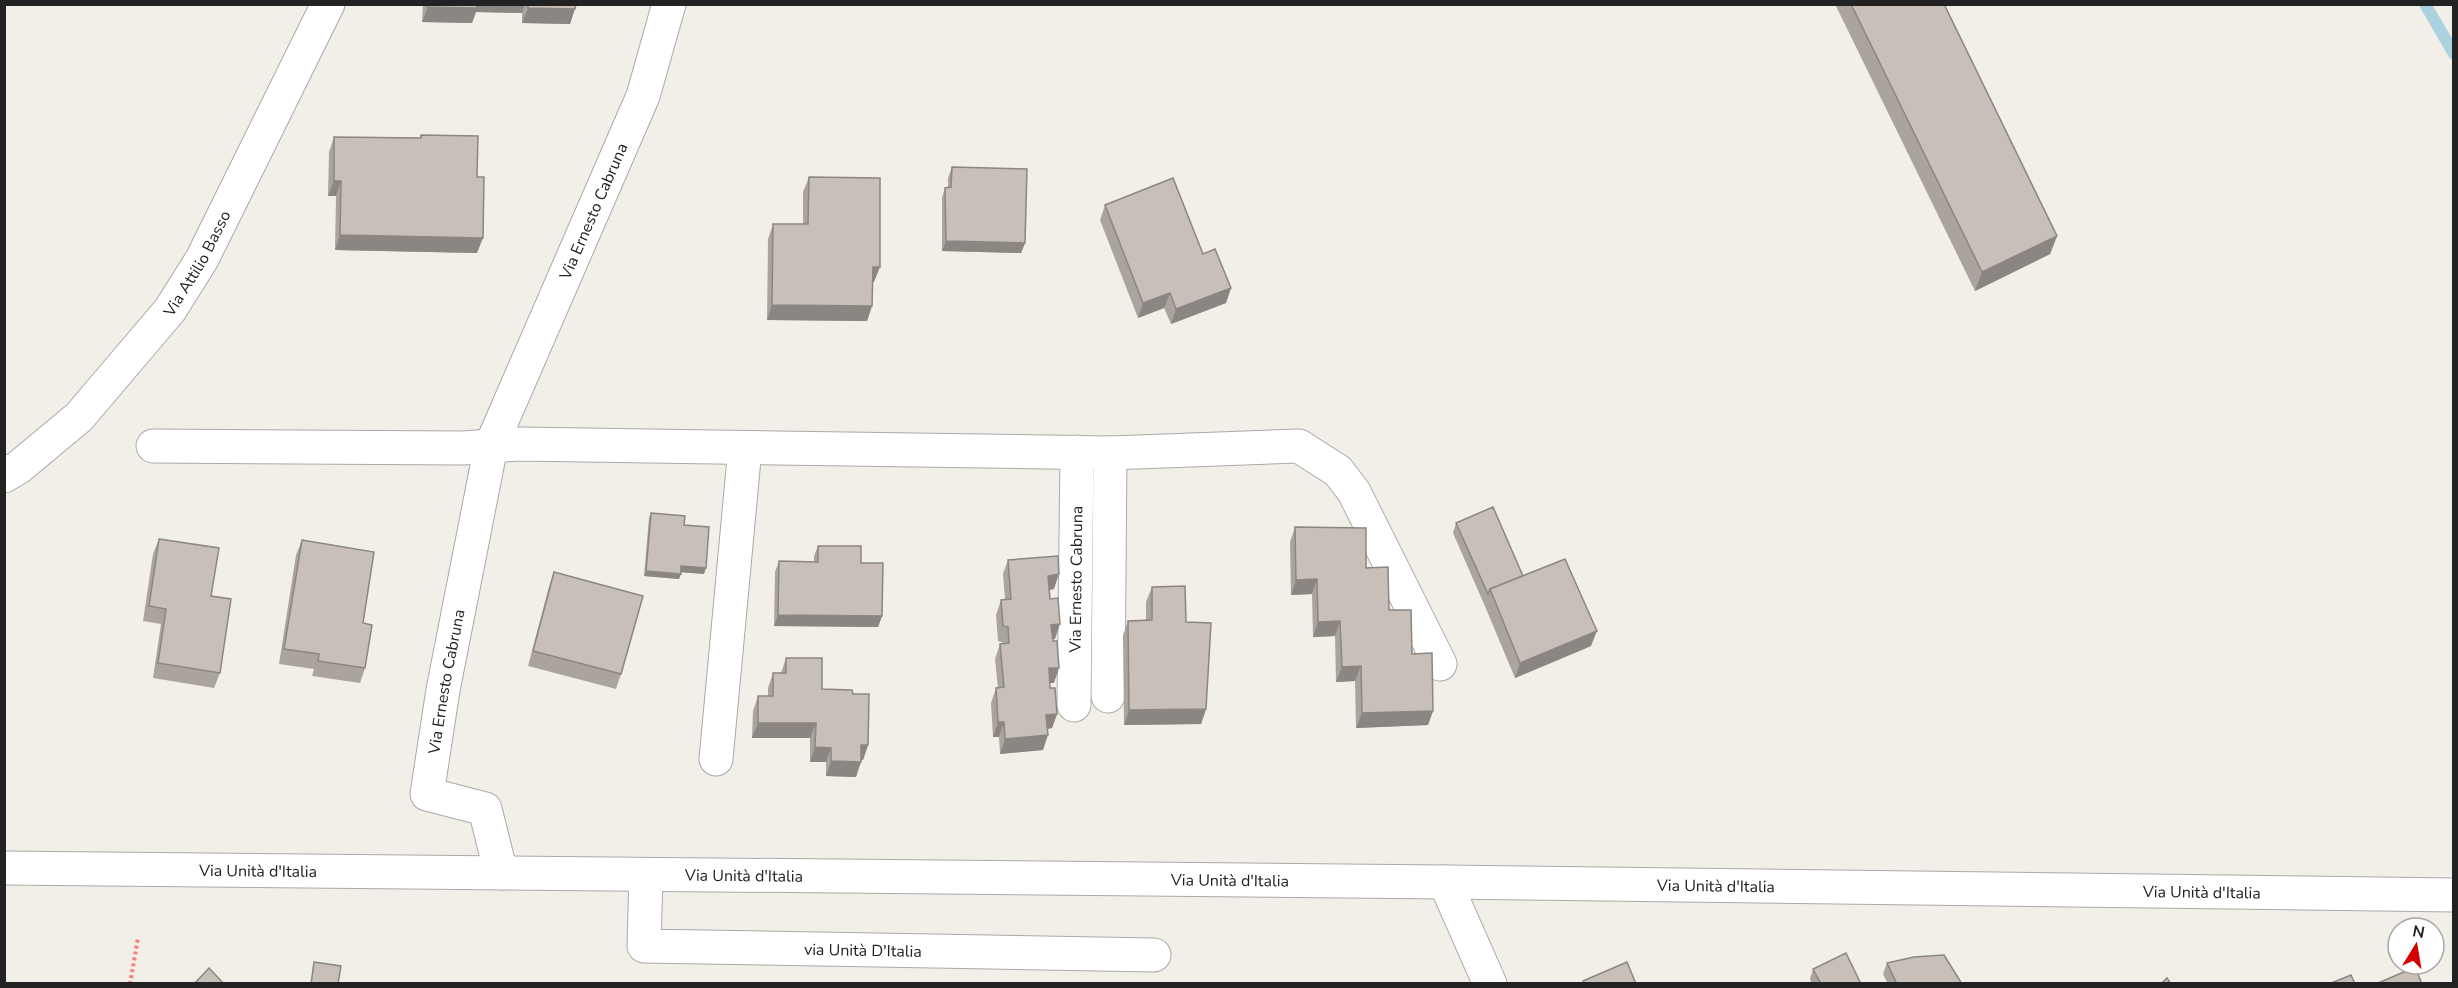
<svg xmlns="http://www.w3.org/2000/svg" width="2458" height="988" font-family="'Nunito Sans',sans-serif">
<rect width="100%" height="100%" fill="#f2efe9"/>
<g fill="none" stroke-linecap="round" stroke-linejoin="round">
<!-- stream -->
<path stroke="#aad3df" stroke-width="12" d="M 2425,4 L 2454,54"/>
<defs>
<g id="minor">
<path d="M 153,446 L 463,448 L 519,444 L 1110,453 L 1299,446 L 1338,471 L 1354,492 L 1440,664"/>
<path id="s1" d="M 4,476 L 19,467 L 79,417 L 170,310 L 202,259 L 328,4"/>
<path d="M 1108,696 L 1110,453"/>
<path id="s2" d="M 1074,705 L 1077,452"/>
<path d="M 716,759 L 745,448"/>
<path id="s3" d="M 4,868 L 1445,882 L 2454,895"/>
<path id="s4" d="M 501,873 L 485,809 L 427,794 L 443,690 L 491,446 L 643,96 L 669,4"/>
<path id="s5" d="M 646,875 L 644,946 L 1154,955"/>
<path d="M 1445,882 L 1490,984"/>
</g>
</defs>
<!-- minor casing -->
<use href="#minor" stroke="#a9a9a9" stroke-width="35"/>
<!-- path -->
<path stroke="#fa8072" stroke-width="4" stroke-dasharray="3 3" stroke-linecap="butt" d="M 130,984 L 138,938"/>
<!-- minor -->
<use href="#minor" stroke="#fff" stroke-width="33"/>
</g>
<!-- wall -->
<g fill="#aba49e">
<path d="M 423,4 L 576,4 L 570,24 L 522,23 L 522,13 L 476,12 L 472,23 L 422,22 Z"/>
<path d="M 1835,4 L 1944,4 L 2057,236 L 2050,254 L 1975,291 Z"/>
<path d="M 421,135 L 477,177 L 477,253 L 335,250 L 336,196 L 328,196 L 329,152 L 334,137 L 420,138 Z"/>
<path d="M 952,167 L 1025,243 L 1021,253 L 942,251 L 942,198 L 945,188 L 948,187 L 948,178 Z"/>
<path d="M 809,177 L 874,282 L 873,282 L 872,306 L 867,321 L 767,320 L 768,239 L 773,224 L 803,224 L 803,192 Z"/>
<path d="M 1105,205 L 1203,254 L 1231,288 L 1226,303 L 1171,324 L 1164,308 L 1138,318 L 1100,220 Z"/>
<path d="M 651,513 L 684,525 L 704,574 L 681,572 L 679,579 L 644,576 L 649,518 Z"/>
<path d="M 1456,523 L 1523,576 L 1591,646 L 1515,678 L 1484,604 L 1453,533 Z"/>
<path d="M 1295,527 L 1366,568 L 1412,654 L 1433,711 L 1428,725 L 1356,728 L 1355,681 L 1336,682 L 1335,636 L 1313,637 L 1312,594 L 1291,595 L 1290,542 Z"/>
<path d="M 159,539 L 211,596 L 220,673 L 214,688 L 153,678 L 161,624 L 143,621 L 153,554 Z"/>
<path d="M 302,540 L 363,623 L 365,668 L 360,683 L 312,676 L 314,669 L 279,664 L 296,555 Z"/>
<path d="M 818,546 L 861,563 L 882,616 L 878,627 L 774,626 L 775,572 L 779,561 L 814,562 L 814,556 Z"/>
<path d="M 1008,560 L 1054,589 L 1049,590 L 1055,639 L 1052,639 L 1054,683 L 1050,683 L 1050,688 L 1057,714 L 1052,728 L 1048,729 L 1043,750 L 1000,754 L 999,737 L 993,737 L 991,703 L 996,688 L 998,688 L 995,659 L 1000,644 L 1003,644 L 1002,642 L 998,641 L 996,615 L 1001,600 L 1005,599 L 1003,574 Z"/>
<path d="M 554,572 L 621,674 L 616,689 L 528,666 L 549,587 Z"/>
<path d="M 1152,587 L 1186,622 L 1206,709 L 1201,724 L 1124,725 L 1123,635 L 1128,621 L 1146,620 L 1146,602 Z"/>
<path d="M 786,658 L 822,689 L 868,745 L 863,760 L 861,760 L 856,777 L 826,776 L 826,762 L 810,762 L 810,738 L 752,738 L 753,711 L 758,696 L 768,696 L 768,688 L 773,673 L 781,673 Z"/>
<path d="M 1887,963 L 1962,984 L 1888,984 L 1883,974 Z"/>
<path d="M 1813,969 L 1861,984 L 1812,984 L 1810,979 Z"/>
</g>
<!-- shaded-wall -->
<g fill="#8b8681">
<path d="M 474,4 L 525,4 L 522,13 L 476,12 L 472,23 L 422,22 L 428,7 Z"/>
<path d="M 528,8 L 575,9 L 570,24 L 522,23 Z"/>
<path d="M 334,181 L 341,181 L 336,196 L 328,196 Z"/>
<path d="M 340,235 L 483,238 L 477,253 L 335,250 Z"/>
<path d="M 2057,236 L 2050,254 L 1975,291 L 1982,272 Z"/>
<path d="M 946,241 L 1025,243 L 1021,253 L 942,251 Z"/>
<path d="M 873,267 L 880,267 L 874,282 L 867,282 Z"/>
<path d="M 1231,288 L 1226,303 L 1171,324 L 1176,309 Z"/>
<path d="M 1170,293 L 1164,308 L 1138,318 L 1143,303 Z"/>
<path d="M 772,305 L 872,306 L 867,321 L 767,320 Z"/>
<path d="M 681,566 L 706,568 L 704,574 L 679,572 Z"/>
<path d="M 646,571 L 681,574 L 679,579 L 644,576 Z"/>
<path d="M 1059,574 L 1054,589 L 1043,591 L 1048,576 Z"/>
<path d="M 1317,579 L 1312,594 L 1291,595 L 1296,580 Z"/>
<path d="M 778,615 L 882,616 L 878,627 L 774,626 Z"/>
<path d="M 1340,621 L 1335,636 L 1313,637 L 1318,622 Z"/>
<path d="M 1060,624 L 1055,639 L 1046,640 L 1051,625 Z"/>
<path d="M 1597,631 L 1591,646 L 1515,678 L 1520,663 Z"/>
<path d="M 1361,666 L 1355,681 L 1336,682 L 1342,667 Z"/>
<path d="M 1049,668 L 1059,668 L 1054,683 L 1044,683 Z"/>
<path d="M 1206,709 L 1201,724 L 1124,725 L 1129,710 Z"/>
<path d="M 1433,711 L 1428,725 L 1356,728 L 1362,713 Z"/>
<path d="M 1057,714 L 1052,728 L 1041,730 L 1046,715 Z"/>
<path d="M 998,722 L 1004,722 L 999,737 L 993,737 Z"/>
<path d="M 758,723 L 816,723 L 810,738 L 752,738 Z"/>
<path d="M 1048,735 L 1043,750 L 1000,754 L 1005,739 Z"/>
<path d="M 861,745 L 868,745 L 863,760 L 856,760 Z"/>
<path d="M 815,747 L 831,748 L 826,762 L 810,762 Z"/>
<path d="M 831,761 L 861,762 L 856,777 L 826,776 Z"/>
</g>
<!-- building -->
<g fill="#c7bfb8" stroke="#8b8681" stroke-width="1.5">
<path d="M 428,4 L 477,4 L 477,8 L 428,7 Z"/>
<path d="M 528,4 L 576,4 L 575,9 L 528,8 Z"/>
<path d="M 1851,4 L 1944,4 L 2057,236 L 1982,272 Z"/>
<path d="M 421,135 L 478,136 L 477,177 L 484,177 L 483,238 L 340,235 L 341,181 L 334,181 L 334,137 L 421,138 Z"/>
<path d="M 952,167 L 1027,169 L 1025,243 L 946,241 L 945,188 L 951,187 Z"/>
<path d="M 809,177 L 880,178 L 880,267 L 873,267 L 872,306 L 772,305 L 773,224 L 808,224 Z"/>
<path d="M 1173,178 L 1203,254 L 1215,249 L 1231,288 L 1176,309 L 1170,293 L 1143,303 L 1105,205 Z"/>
<path d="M 1493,507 L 1523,576 L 1490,589 L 1488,594 L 1456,523 Z"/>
<path d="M 651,513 L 685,516 L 684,525 L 709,527 L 706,568 L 681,566 L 681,574 L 646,571 Z"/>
<path d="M 1295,527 L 1366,528 L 1366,568 L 1388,567 L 1389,610 L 1411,610 L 1412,654 L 1432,653 L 1433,711 L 1362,713 L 1361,666 L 1342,667 L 1340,621 L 1318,622 L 1317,579 L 1296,580 Z"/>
<path d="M 159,539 L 219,548 L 211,596 L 231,599 L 220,673 L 158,663 L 166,609 L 149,606 Z"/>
<path d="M 302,540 L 374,552 L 363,623 L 372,625 L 365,668 L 318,661 L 319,654 L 284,649 Z"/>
<path d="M 818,546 L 861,546 L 861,563 L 883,563 L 882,616 L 778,615 L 779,561 L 818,562 Z"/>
<path d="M 1058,556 L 1059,574 L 1048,576 L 1050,599 L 1058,598 L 1060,624 L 1051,625 L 1053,641 L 1057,641 L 1059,668 L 1049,668 L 1050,688 L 1055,688 L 1057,714 L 1046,715 L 1048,735 L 1005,739 L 1004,722 L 998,722 L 996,688 L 1004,687 L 1000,644 L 1009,643 L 1008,627 L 1003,626 L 1001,600 L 1011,599 L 1008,560 Z"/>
<path d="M 1565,559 L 1597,631 L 1520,663 L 1490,589 Z"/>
<path d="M 554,572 L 643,596 L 621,674 L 533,651 Z"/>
<path d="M 1185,586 L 1186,622 L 1211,623 L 1206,709 L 1129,710 L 1128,621 L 1152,620 L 1152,587 Z"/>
<path d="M 786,658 L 822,658 L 822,689 L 852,690 L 853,694 L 869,694 L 868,745 L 861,745 L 861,762 L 831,761 L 831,748 L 815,747 L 816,723 L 758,723 L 758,696 L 773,696 L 773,673 L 786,673 Z"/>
<path d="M 1846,953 L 1861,984 L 1821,984 L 1813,969 Z"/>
<path d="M 1944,955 L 1962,984 L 1897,984 L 1887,963 L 1914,957 Z"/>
<path d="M 314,962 L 341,966 L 338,984 L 311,984 Z"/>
<path d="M 1627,962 L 1636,984 L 1584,984 L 1583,981 Z"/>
<path d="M 2415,967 L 2422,984 L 2376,984 Z"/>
<path d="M 209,968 L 224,984 L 194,984 Z"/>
<path d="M 2351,975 L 2355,984 L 2329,984 Z"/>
<path d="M 2167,978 L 2171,984 L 2161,984 Z"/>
</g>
<g text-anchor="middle" stroke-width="5" stroke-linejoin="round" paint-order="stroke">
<!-- street labels -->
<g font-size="16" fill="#222" stroke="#fff">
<text dy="6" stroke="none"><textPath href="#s4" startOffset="736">Via Ernesto Cabruna</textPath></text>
<text dy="6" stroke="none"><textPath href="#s1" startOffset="290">Via Attilio Basso</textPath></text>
<text dy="6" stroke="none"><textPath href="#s2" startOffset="126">Via Ernesto Cabruna</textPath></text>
<text dy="6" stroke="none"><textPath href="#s4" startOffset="240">Via Ernesto Cabruna</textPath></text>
<text dy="6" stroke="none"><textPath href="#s3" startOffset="254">Via Unità d'Italia</textPath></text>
<text dy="6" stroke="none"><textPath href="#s3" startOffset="740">Via Unità d'Italia</textPath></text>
<text dy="6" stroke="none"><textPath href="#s3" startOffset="1226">Via Unità d'Italia</textPath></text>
<text dy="6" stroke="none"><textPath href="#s3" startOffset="1712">Via Unità d'Italia</textPath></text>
<text dy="6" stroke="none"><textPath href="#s3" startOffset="2198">Via Unità d'Italia</textPath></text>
<text dy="6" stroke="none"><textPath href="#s5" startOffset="290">via Unità D'Italia</textPath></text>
</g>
</g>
<!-- border -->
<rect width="2458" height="988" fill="none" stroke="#222222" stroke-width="12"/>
<!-- north arrow -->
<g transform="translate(2416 946) rotate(11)"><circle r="28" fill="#ffffff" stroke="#a7a7a7" stroke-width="1.5"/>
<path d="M0-4.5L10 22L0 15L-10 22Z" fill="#d40000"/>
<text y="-9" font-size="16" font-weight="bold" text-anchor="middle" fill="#222222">N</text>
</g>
</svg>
